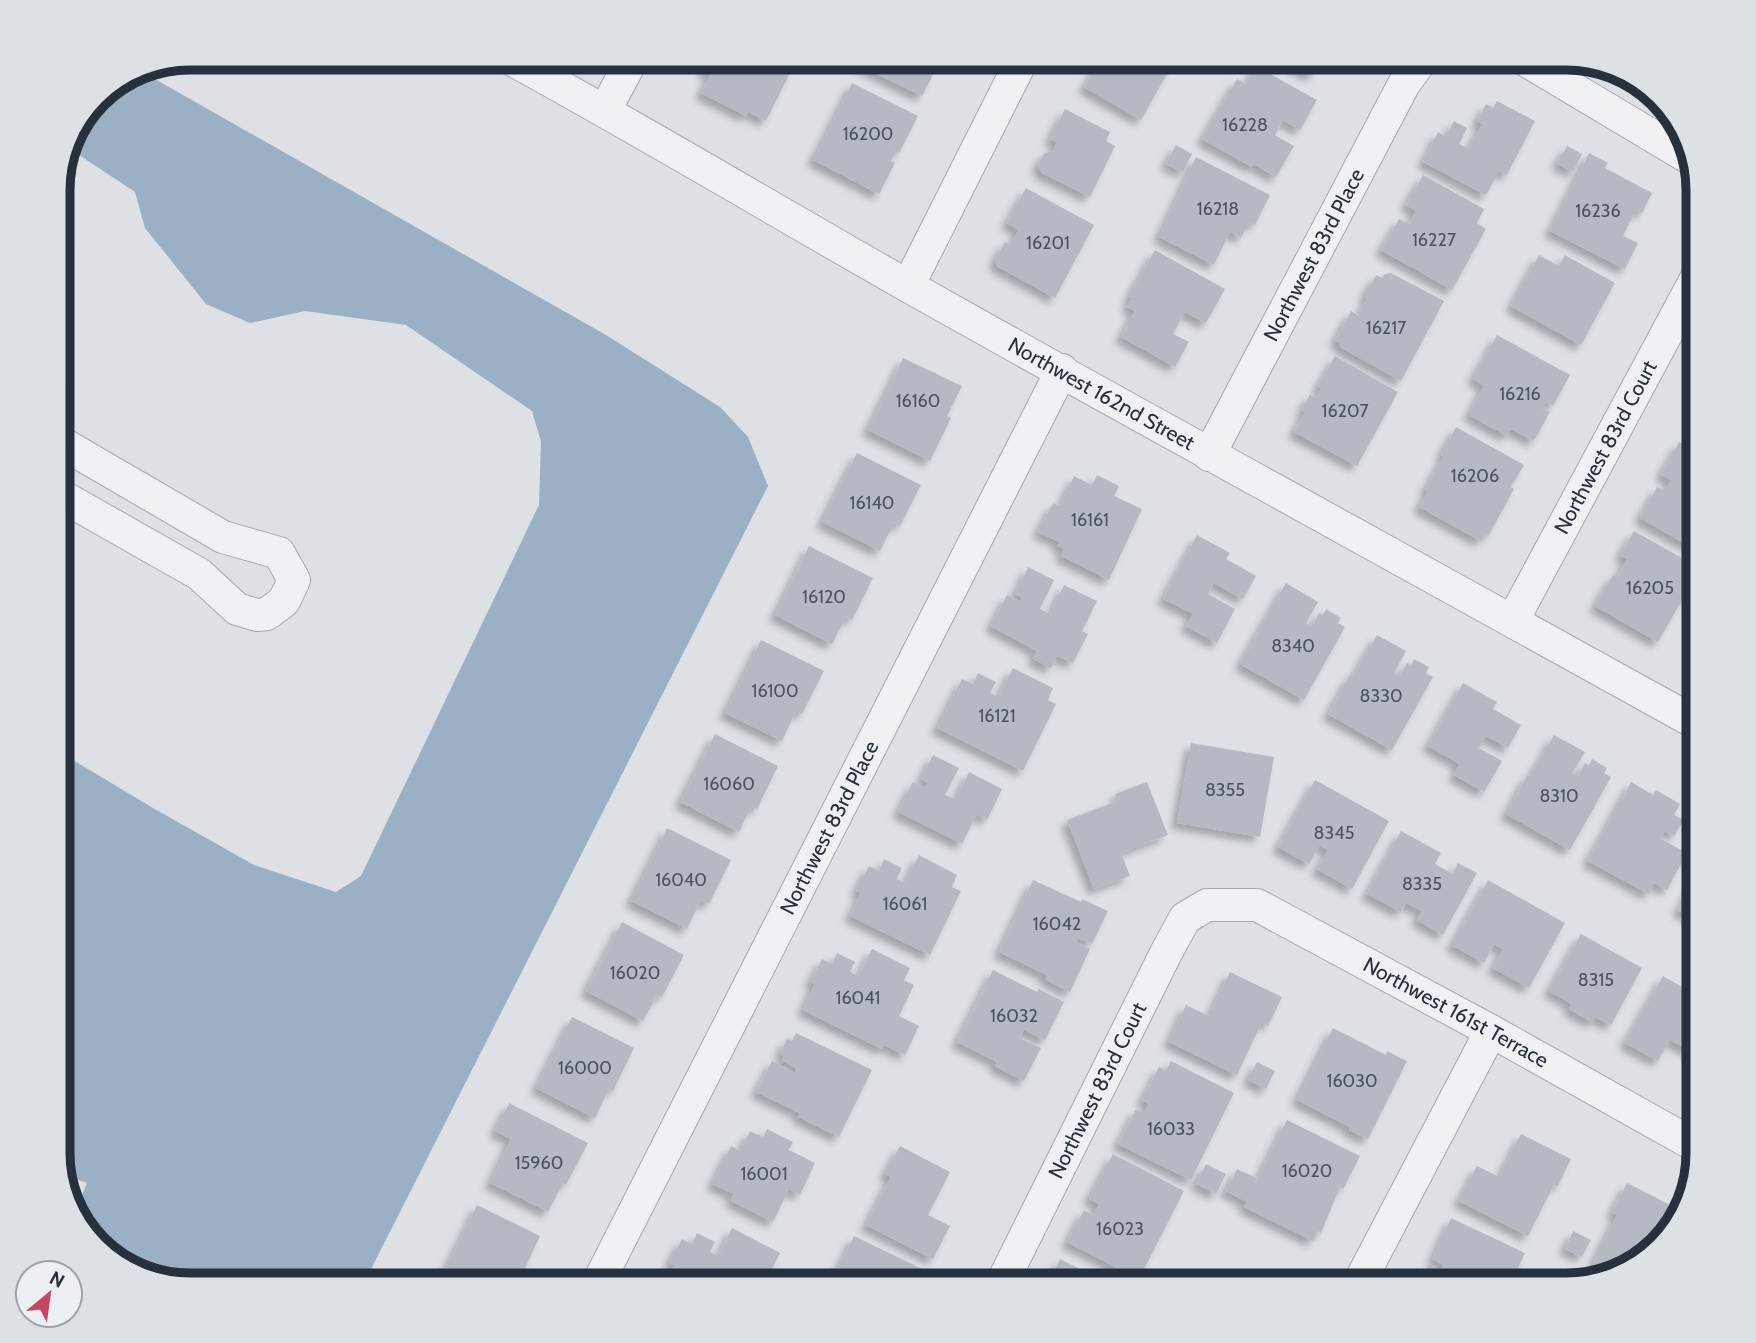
<svg xmlns="http://www.w3.org/2000/svg" width="1756" height="1343" font-family="Cabin,sans-serif">
<defs>
<filter id="shadow"><feDropShadow dx="-6" dy="6" stdDeviation="3.5" flood-color="#0004"/></filter>
</defs>
<rect width="100%" height="100%" fill="#dde1e6"/>
<!-- water -->
<path fill="#9ab0c4" d="M 146,74 L 606,335 L 720,407 L 748,437 L 768,486 L 363,1285 L 190,1285 L 109,1258 L 74,1215 L 87,1183 L 62,1174 L 58,1161 L 58,751 L 153,808 L 254,865 L 336,892 L 361,876 L 539,505 L 541,442 L 532,411 L 406,325 L 305,311 L 250,323 L 206,304 L 145,228 L 135,192 L 73,151 L 119,85 Z"/>
<!-- building -->
<g fill="#b5bac2" filter="url(#shadow)">
<path d="M 708,58 L 776,58 L 793,67 L 766,121 L 748,112 L 746,116 L 701,93 L 711,74 L 702,70 Z"/>
<path d="M 857,58 L 933,58 L 926,71 L 933,75 L 922,96 L 855,63 Z"/>
<path d="M 1101,58 L 1176,58 L 1141,120 L 1084,87 Z"/>
<path d="M 1277,58 L 1322,58 L 1312,76 Z"/>
<path d="M 1256,66 L 1317,100 L 1300,130 L 1283,120 L 1275,135 L 1294,146 L 1276,177 L 1253,164 L 1252,167 L 1202,139 L 1237,79 L 1246,84 Z"/>
<path d="M 852,83 L 918,116 L 899,153 L 895,151 L 891,161 L 895,163 L 879,194 L 813,160 Z"/>
<path d="M 1497,101 L 1535,121 L 1507,175 L 1499,171 L 1486,195 L 1423,162 L 1438,132 L 1446,137 L 1454,121 L 1467,128 L 1459,144 L 1469,149 L 1482,124 L 1477,121 L 1486,104 L 1493,108 Z"/>
<path d="M 1065,109 L 1110,132 L 1106,141 L 1115,146 L 1090,197 L 1042,173 L 1038,165 L 1044,154 L 1053,151 L 1057,142 L 1050,139 Z"/>
<path d="M 1176,145 L 1192,154 L 1183,172 L 1166,164 Z"/>
<path d="M 1567,146 L 1582,154 L 1573,172 L 1557,164 Z"/>
<path d="M 1589,153 L 1608,163 L 1605,168 L 1652,193 L 1642,213 L 1636,210 L 1623,236 L 1638,243 L 1625,269 L 1550,231 Z"/>
<path d="M 1196,157 L 1270,195 L 1255,225 L 1249,222 L 1241,238 L 1230,232 L 1214,265 L 1159,237 Z"/>
<path d="M 1423,175 L 1484,209 L 1477,223 L 1486,229 L 1452,290 L 1381,250 L 1399,219 L 1409,224 L 1416,211 L 1406,205 Z"/>
<path d="M 1026,188 L 1094,225 L 1055,298 L 997,266 L 995,260 L 1005,242 L 1010,245 L 1019,230 L 1007,223 Z"/>
<path d="M 1155,250 L 1225,289 L 1206,323 L 1185,312 L 1173,334 L 1189,342 L 1175,367 L 1121,337 L 1135,311 L 1127,307 L 1132,298 L 1129,296 Z"/>
<path d="M 1539,255 L 1559,266 L 1565,255 L 1615,283 L 1581,345 L 1511,306 Z"/>
<path d="M 1391,273 L 1444,301 L 1401,381 L 1340,347 L 1341,344 L 1335,340 L 1351,311 L 1358,315 L 1367,299 L 1365,295 L 1376,275 L 1382,278 L 1385,274 Z"/>
<path d="M 1497,335 L 1570,375 L 1553,406 L 1546,402 L 1542,408 L 1550,412 L 1534,441 L 1511,429 L 1507,436 L 1469,415 L 1484,386 L 1473,379 Z"/>
<path d="M 1335,356 L 1398,392 L 1357,466 L 1294,432 L 1305,412 L 1302,410 L 1310,394 L 1316,398 L 1321,388 L 1318,386 Z"/>
<path d="M 903,358 L 962,386 L 947,416 L 951,418 L 930,461 L 868,430 Z"/>
<path d="M 1456,427 L 1524,465 L 1511,487 L 1514,489 L 1489,535 L 1485,533 L 1481,541 L 1419,507 L 1428,491 L 1425,490 L 1444,456 L 1441,455 Z"/>
<path d="M 1679,442 L 1698,452 L 1698,551 L 1640,518 L 1657,487 L 1665,491 L 1671,480 L 1661,475 Z"/>
<path d="M 857,453 L 921,485 L 900,526 L 894,523 L 880,551 L 822,522 Z"/>
<path d="M 1097,475 L 1119,486 L 1114,496 L 1142,509 L 1109,580 L 1061,556 L 1064,549 L 1058,546 L 1060,542 L 1038,532 L 1053,503 L 1060,506 L 1074,476 L 1092,485 Z"/>
<path d="M 1634,531 L 1698,567 L 1698,581 L 1689,597 L 1685,595 L 1658,642 L 1595,606 L 1613,575 L 1617,577 L 1627,559 L 1620,555 Z"/>
<path d="M 1197,535 L 1230,553 L 1226,559 L 1256,576 L 1243,599 L 1214,583 L 1208,594 L 1235,609 L 1217,643 L 1186,626 L 1193,614 L 1163,599 Z"/>
<path d="M 809,546 L 873,578 L 852,620 L 846,617 L 832,644 L 775,615 Z"/>
<path d="M 1028,567 L 1054,580 L 1040,609 L 1050,614 L 1064,585 L 1097,601 L 1082,631 L 1088,634 L 1073,663 L 1057,656 L 1051,668 L 1033,659 L 1037,651 L 991,626 L 1007,595 L 1020,602 L 1022,597 L 1015,594 Z"/>
<path d="M 1286,583 L 1318,602 L 1306,623 L 1312,626 L 1319,613 L 1323,615 L 1326,609 L 1341,618 L 1338,623 L 1345,627 L 1304,700 L 1240,664 Z"/>
<path d="M 1377,635 L 1406,651 L 1394,673 L 1400,676 L 1407,663 L 1411,665 L 1414,659 L 1429,667 L 1426,673 L 1433,677 L 1392,750 L 1328,714 L 1350,675 L 1353,677 Z"/>
<path d="M 761,640 L 824,671 L 802,714 L 796,711 L 782,741 L 725,713 Z"/>
<path d="M 1013,668 L 1053,688 L 1048,700 L 1056,704 L 1023,771 L 937,728 L 962,679 L 973,684 L 978,673 L 996,682 L 990,693 L 998,697 Z"/>
<path d="M 1463,683 L 1497,702 L 1493,709 L 1521,725 L 1508,748 L 1486,736 L 1479,748 L 1502,761 L 1484,792 L 1454,775 L 1460,764 L 1428,746 Z"/>
<path d="M 715,734 L 778,766 L 757,809 L 751,807 L 739,832 L 680,802 Z"/>
<path d="M 1554,735 L 1585,752 L 1572,773 L 1578,776 L 1585,763 L 1589,765 L 1592,759 L 1607,768 L 1604,773 L 1611,777 L 1570,850 L 1506,814 L 1527,775 L 1530,777 Z"/>
<path d="M 1191,743 L 1274,757 L 1260,837 L 1177,823 Z"/>
<path d="M 933,755 L 959,768 L 945,795 L 956,799 L 969,772 L 1002,789 L 987,820 L 977,814 L 962,844 L 898,812 L 913,782 L 925,788 L 928,783 L 921,779 Z"/>
<path d="M 1315,780 L 1389,821 L 1352,889 L 1317,869 L 1328,850 L 1320,845 L 1309,864 L 1278,847 Z"/>
<path d="M 1147,782 L 1168,835 L 1121,853 L 1130,876 L 1094,889 L 1067,820 L 1117,801 L 1115,794 Z"/>
<path d="M 1631,782 L 1653,795 L 1656,790 L 1680,804 L 1674,815 L 1684,820 L 1674,836 L 1665,831 L 1661,839 L 1687,853 L 1667,890 L 1654,883 L 1649,894 L 1588,861 Z"/>
<path d="M 667,828 L 731,860 L 709,904 L 701,900 L 687,929 L 631,901 Z"/>
<path d="M 1401,831 L 1441,853 L 1435,864 L 1453,874 L 1458,863 L 1477,873 L 1443,935 L 1417,920 L 1422,911 L 1406,903 L 1401,912 L 1367,894 Z"/>
<path d="M 919,855 L 957,875 L 952,887 L 961,891 L 930,955 L 850,916 L 861,893 L 856,890 L 869,866 L 879,871 L 884,859 L 902,868 L 897,879 L 905,883 Z"/>
<path d="M 1698,874 L 1698,922 L 1678,910 Z"/>
<path d="M 1033,880 L 1081,902 L 1082,899 L 1108,911 L 1092,944 L 1078,938 L 1076,942 L 1090,949 L 1070,992 L 1045,979 L 1047,975 L 999,952 Z"/>
<path d="M 1488,880 L 1565,923 L 1529,988 L 1493,968 L 1503,949 L 1494,944 L 1484,963 L 1452,945 Z"/>
<path d="M 622,922 L 684,955 L 662,997 L 657,995 L 643,1021 L 586,991 Z"/>
<path d="M 1581,934 L 1642,968 L 1611,1025 L 1595,1017 L 1592,1022 L 1569,1009 L 1572,1004 L 1549,991 Z"/>
<path d="M 872,949 L 910,968 L 904,980 L 914,985 L 899,1016 L 919,1026 L 905,1055 L 884,1045 L 882,1049 L 803,1010 L 815,984 L 810,982 L 822,959 L 832,964 L 837,953 L 855,962 L 850,972 L 858,976 Z"/>
<path d="M 993,970 L 1037,992 L 1039,989 L 1064,1002 L 1045,1040 L 1024,1030 L 1020,1038 L 1041,1048 L 1024,1081 L 995,1066 L 997,1062 L 957,1042 Z"/>
<path d="M 1230,972 L 1282,997 L 1268,1026 L 1262,1022 L 1237,1075 L 1169,1042 L 1186,1005 L 1209,1016 Z"/>
<path d="M 1663,976 L 1698,996 L 1698,1056 L 1670,1040 L 1658,1061 L 1625,1043 Z"/>
<path d="M 572,1017 L 634,1048 L 613,1091 L 609,1089 L 595,1118 L 536,1088 Z"/>
<path d="M 1333,1028 L 1386,1055 L 1387,1051 L 1407,1061 L 1368,1139 L 1349,1130 L 1350,1127 L 1297,1100 Z"/>
<path d="M 796,1033 L 872,1070 L 839,1137 L 798,1117 L 800,1113 L 756,1092 L 772,1061 L 795,1073 L 797,1068 L 782,1061 L 784,1056 L 780,1054 L 787,1039 L 792,1041 Z"/>
<path d="M 1171,1061 L 1234,1093 L 1191,1180 L 1118,1144 L 1136,1109 L 1144,1113 L 1149,1104 L 1142,1100 L 1159,1067 L 1166,1070 Z"/>
<path d="M 1257,1062 L 1275,1071 L 1266,1089 L 1248,1080 Z"/>
<path d="M 509,1103 L 588,1143 L 566,1185 L 563,1183 L 548,1212 L 490,1183 L 511,1139 L 495,1131 Z"/>
<path d="M 1287,1120 L 1360,1156 L 1343,1189 L 1340,1187 L 1321,1233 L 1318,1231 L 1313,1241 L 1244,1207 L 1247,1202 L 1226,1191 L 1237,1169 L 1257,1178 L 1253,1189 Z"/>
<path d="M 767,1129 L 793,1142 L 789,1150 L 815,1163 L 800,1195 L 789,1189 L 773,1222 L 731,1201 L 734,1194 L 712,1184 L 731,1146 L 740,1151 L 750,1131 L 763,1137 Z"/>
<path d="M 1521,1134 L 1571,1159 L 1558,1186 L 1554,1185 L 1528,1236 L 1459,1201 L 1477,1166 L 1499,1177 Z"/>
<path d="M 900,1146 L 950,1172 L 928,1215 L 950,1226 L 933,1259 L 866,1225 L 891,1177 L 885,1174 Z"/>
<path d="M 1113,1154 L 1184,1191 L 1139,1279 L 1067,1242 L 1084,1210 L 1093,1215 L 1099,1204 L 1089,1199 Z"/>
<path d="M 1206,1164 L 1226,1174 L 1216,1194 L 1196,1184 Z"/>
<path d="M 1627,1183 L 1678,1209 L 1662,1241 L 1624,1272 L 1613,1274 L 1593,1264 L 1617,1215 L 1612,1212 Z"/>
<path d="M 477,1205 L 540,1236 L 520,1279 L 514,1276 L 509,1285 L 459,1285 L 442,1277 Z"/>
<path d="M 1451,1218 L 1525,1253 L 1510,1285 L 1419,1285 L 1429,1264 L 1441,1270 L 1444,1265 L 1432,1259 Z"/>
<path d="M 732,1228 L 780,1253 L 764,1285 L 664,1285 L 674,1265 L 669,1263 L 682,1239 L 692,1244 L 697,1233 L 715,1242 L 710,1252 L 718,1256 Z"/>
<path d="M 1573,1231 L 1591,1240 L 1582,1257 L 1565,1249 Z"/>
<path d="M 854,1236 L 929,1272 L 923,1285 L 830,1285 Z"/>
<path d="M 1060,1259 L 1112,1285 L 1047,1285 Z"/>
</g>
<g fill="none" stroke-linecap="round" stroke-linejoin="round">
<defs>
<g id="street">
<path id="s1" d="M 509,58 C 643,131 774,210 908,286 C 1170,434 1435,576 1698,724"/>
<path d="M 1522,58 L 1691,159"/>
<path d="M 605,110 L 633,58"/>
<path d="M 908,286 L 1023,58"/>
<path id="s2" d="M 1209,455 L 1404,84 L 1423,58"/>
<path d="M 58,494 L 199,574 L 237,609 L 257,615 L 267,614 L 284,601 L 294,580 L 279,553 L 223,537 L 58,441"/>
<path id="s3" d="M 1513,620 L 1698,275"/>
<path id="s4" d="M 597,1285 L 1062,370"/>
<path id="s5" d="M 1001,1285 L 1166,953 L 1185,918 L 1207,905 L 1257,905 L 1491,1031 L 1698,1147"/>
<path d="M 1358,1285 L 1491,1031"/>
</g>
</defs>
<!-- street casing -->
<use href="#street" stroke="#a3a8b0" stroke-width="34"/>
<!-- street -->
<use href="#street" stroke="#eff1f5" stroke-width="32"/>
</g>
<g text-anchor="middle" stroke-width="6" stroke-linejoin="round" paint-order="stroke">
<!-- number labels -->
<g font-size="18" fill="#4a525e">
<text x="1245" y="131">16228</text>
<text x="868" y="140">16200</text>
<text x="1218" y="215">16218</text>
<text x="1598" y="217">16236</text>
<text x="1434" y="246">16227</text>
<text x="1048" y="249">16201</text>
<text x="1386" y="334">16217</text>
<text x="1520" y="400">16216</text>
<text x="918" y="407">16160</text>
<text x="1345" y="417">16207</text>
<text x="1475" y="482">16206</text>
<text x="872" y="509">16140</text>
<text x="1090" y="526">16161</text>
<text x="1650" y="594">16205</text>
<text x="824" y="603">16120</text>
<text x="1293" y="652">8340</text>
<text x="775" y="697">16100</text>
<text x="1381" y="702">8330</text>
<text x="997" y="722">16121</text>
<text x="729" y="790">16060</text>
<text x="1225" y="796">8355</text>
<text x="1559" y="802">8310</text>
<text x="1334" y="839">8345</text>
<text x="681" y="886">16040</text>
<text x="1422" y="890">8335</text>
<text x="905" y="910">16061</text>
<text x="1057" y="930">16042</text>
<text x="635" y="979">16020</text>
<text x="1596" y="986">8315</text>
<text x="858" y="1004">16041</text>
<text x="1014" y="1022">16032</text>
<text x="585" y="1074">16000</text>
<text x="1352" y="1087">16030</text>
<text x="1171" y="1135">16033</text>
<text x="539" y="1169">15960</text>
<text x="1307" y="1177">16020</text>
<text x="764" y="1180">16001</text>
<text x="1120" y="1235">16023</text>
</g>
<!-- street labels -->
<g font-size="21" fill="#27303c" stroke="#ecf0f4">
<text dy="7" stroke="none"><textPath href="#s2" startOffset="226">Northwest 83rd Place</textPath></text>
<text dy="7" stroke="none"><textPath href="#s1" startOffset="681">Northwest 162nd Street</textPath></text>
<text dy="7" stroke="none"><textPath href="#s3" startOffset="196">Northwest 83rd Court</textPath></text>
<text dy="7" stroke="none"><textPath href="#s4" startOffset="513">Northwest 83rd Place</textPath></text>
<text dy="7" stroke="none"><textPath href="#s5" startOffset="712">Northwest 161st Terrace</textPath></text>
<text dy="7" stroke="none"><textPath href="#s5" startOffset="217">Northwest 83rd Court</textPath></text>
</g>
</g>
<!-- crop -->
<path d="M0 0H1756V1343H0ZM190 70H1566A120 120 0 0 1 1686 190V1153A120 120 0 0 1 1566 1273H190A120 120 0 0 1 70 1153V190A120 120 0 0 1 190 70Z" fill="#dce1e5" fill-rule="evenodd"/>
<path fill="none" stroke="#27303c" stroke-width="9" d="M190 70H1566A120 120 0 0 1 1686 190V1153A120 120 0 0 1 1566 1273H190A120 120 0 0 1 70 1153V190A120 120 0 0 1 190 70Z"/>
<!-- north arrow -->
<g transform="translate(49 1294) rotate(29)"><circle r="33" fill="#ecf0f4" stroke="#9da3aa" stroke-width="2"/>
<path d="M0-5L12 26L0 18L-12 26Z" fill="#c54860"/>
<text y="-10" font-size="19" font-weight="bold" text-anchor="middle" fill="#27303c">N</text>
</g>
</svg>
